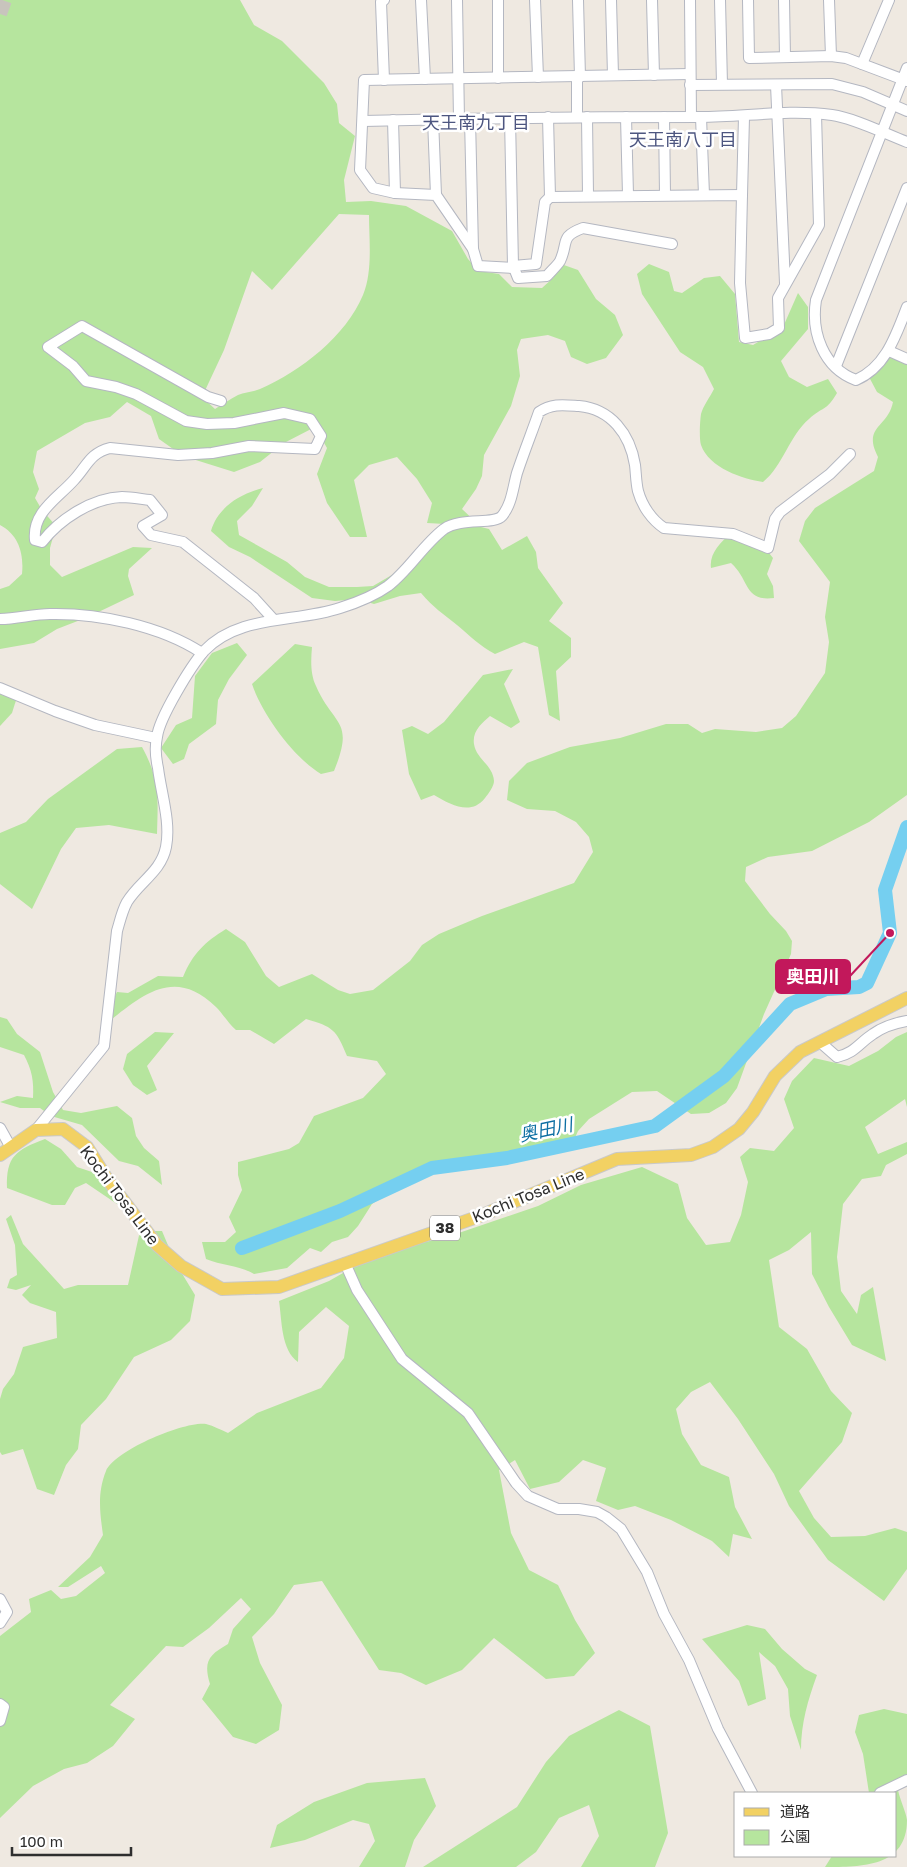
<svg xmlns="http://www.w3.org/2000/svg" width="907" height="1867" font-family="'Golos Text','Noto Sans JP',sans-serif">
<rect width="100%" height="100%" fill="#efe9e1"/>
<!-- green -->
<g fill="#b6e59e" fill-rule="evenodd">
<path d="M 0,0 L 240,0 L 254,25 L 282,41 L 324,83 L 337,104 L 339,123 L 355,136 L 344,180 L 346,202 L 371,201 L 406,206 L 452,231 L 468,259 L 479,271 L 499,274 L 512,287 L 542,288 L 553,278 L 561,264 L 578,270 L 596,299 L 615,315 L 623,335 L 606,358 L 587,364 L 571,357 L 565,341 L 548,335 L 521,339 L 517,350 L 520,376 L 511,406 L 484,455 L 482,476 L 476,489 L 462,509 L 481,527 L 489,529 L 502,550 L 527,536 L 536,552 L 538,568 L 563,603 L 549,621 L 571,638 L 571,657 L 556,671 L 560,721 L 549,715 L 538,647 L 524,642 L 495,654 C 480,646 470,636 457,625 C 442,613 434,608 421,593 L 400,596 L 374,604 L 358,599 L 335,601 L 312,598 L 250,557 L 229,547 L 211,531 C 218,507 240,494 263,488 L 252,506 L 237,521 L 239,535 L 287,562 L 305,577 L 329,587 L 357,587 L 373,586 L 409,565 L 426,541 L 445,535 L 445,524 L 427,523 L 432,503 L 417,479 L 397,457 L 369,465 L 354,480 L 367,537 L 350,537 L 327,503 L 317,474 L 327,448 L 315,427 L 284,443 L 260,462 L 234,472 L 183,456 L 159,439 L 151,416 L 127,402 L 110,417 L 85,423 L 37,451 L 33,472 L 39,489 L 35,498 L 42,510 L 56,526 L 50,548 L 50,565 L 62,577 L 133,547 L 152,548 L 129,569 L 128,576 L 134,595 L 88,617 L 57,629 L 34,643 L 0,649 L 0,589 L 9,586 L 22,574 C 24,554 19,535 0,525 ZM 339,214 L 369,215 C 369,239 373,271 363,295 C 346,336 301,371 260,389 C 253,392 245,392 238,395 C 230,399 223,404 215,409 L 202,397 L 224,350 L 252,271 L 272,290 Z"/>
<path d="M 649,264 L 669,272 L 674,291 L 682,293 L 704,278 L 720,276 L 735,294 L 739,342 L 753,345 L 783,327 L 798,293 L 808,307 L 808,329 L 781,361 L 789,377 L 807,387 L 828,379 L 837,393 C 826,412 823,406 809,419 C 789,436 783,466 763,482 C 743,479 709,468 701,445 C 699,438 700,421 701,414 C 703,406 710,397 714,389 L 703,367 L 680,352 L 642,294 L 637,274 Z"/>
<path d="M 891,356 L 907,363 L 907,795 L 869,822 L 812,851 L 768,857 L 746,867 L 745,881 L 770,914 L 786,931 L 792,941 L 791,954 L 764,1014 L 737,1088 L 726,1103 L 709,1113 L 691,1114 L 657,1091 L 632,1092 L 589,1119 L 578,1131 L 570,1149 L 496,1160 L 448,1162 L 414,1175 L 372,1204 L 358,1226 L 348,1237 L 332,1242 L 321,1252 L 310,1248 L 287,1268 L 254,1274 C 239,1265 222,1266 206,1259 L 202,1242 L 225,1242 L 236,1232 L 229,1217 L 242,1190 L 238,1175 L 238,1162 L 289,1149 L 299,1143 L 314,1116 L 363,1098 L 386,1074 L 377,1061 L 347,1056 C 336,1029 333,1027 306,1019 L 274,1044 L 250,1030 L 236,1030 C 228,1023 223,1014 216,1007 C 177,969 147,991 112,1019 L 113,1000 L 117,992 L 128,993 L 158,976 L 183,977 C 193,953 205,942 226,929 L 245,942 L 266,976 L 279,987 L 312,974 L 338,990 L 350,994 L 373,990 L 410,961 L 422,945 L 439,934 L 482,916 L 574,883 L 593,852 L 589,837 L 576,822 L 555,811 L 527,809 L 507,800 L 509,781 L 527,763 L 570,747 L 620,738 L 666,724 L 688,724 L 702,733 L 715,729 L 756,732 L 782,728 L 796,716 L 825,673 L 829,642 L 825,617 L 830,582 L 799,541 L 805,521 L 815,508 L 874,471 L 878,457 C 862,426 888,428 893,402 L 877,392 L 869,377 Z"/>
<path d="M 730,534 L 765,548 L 773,558 L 767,574 L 773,586 L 774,598 C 744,602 750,580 731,563 L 711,568 C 709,554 720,543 730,534 Z"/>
<path d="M 237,643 L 247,655 L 229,679 L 218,700 L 216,724 L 189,744 L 184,759 L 173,764 L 161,748 L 176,725 L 192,718 L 195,676 L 212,653 Z"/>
<path d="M 295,644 L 312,647 C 311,659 310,674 316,686 C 334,727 355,719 334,771 L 321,774 C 293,757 262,714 252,684 Z"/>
<path d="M 513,669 L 504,684 L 520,722 L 511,728 L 490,716 C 482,723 472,731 474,744 C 476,759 493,765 494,781 C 494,786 489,793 485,798 C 471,816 451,805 434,795 L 421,800 L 409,774 L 402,730 L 412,726 L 428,734 L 444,722 L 483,675 Z"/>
<path d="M 0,691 L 18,694 L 12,713 L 0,726 Z"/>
<path d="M 142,747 C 160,780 158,797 157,834 L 109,825 L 76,828 L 61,849 L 32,909 L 0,884 L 0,833 L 26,822 L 48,799 L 117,749 Z"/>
<path d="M 0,1017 L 7,1019 L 17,1034 L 40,1052 L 53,1092 L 63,1110 L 81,1113 L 117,1106 L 132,1118 L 136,1136 L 144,1148 L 159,1161 L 162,1185 L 138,1166 L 119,1161 L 82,1125 L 51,1116 L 40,1108 L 20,1108 L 0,1102 L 17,1096 L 33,1098 C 34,1081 32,1070 24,1055 L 0,1047 Z"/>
<path d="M 155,1032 L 174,1033 L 147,1066 L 157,1090 L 147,1095 L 133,1085 L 123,1069 L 127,1054 Z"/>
<path d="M 907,1032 L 907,1107 L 905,1099 L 865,1127 L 878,1154 L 907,1142 L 907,1154 L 886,1165 L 881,1176 L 862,1179 L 843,1204 L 837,1257 L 841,1291 L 857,1314 L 861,1295 L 873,1287 L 886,1361 L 852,1345 L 829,1307 L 812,1274 L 811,1232 L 789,1250 L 769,1260 L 779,1327 L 807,1349 L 831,1391 L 852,1413 L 842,1442 L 799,1491 L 814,1518 L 831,1537 L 865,1536 L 895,1528 L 907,1532 L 907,1569 L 884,1601 L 828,1560 L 789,1506 L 774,1474 L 738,1419 L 710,1382 L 691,1392 L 676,1409 L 682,1434 L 701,1465 L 729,1477 L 735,1507 L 752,1539 L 733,1534 L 729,1557 L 712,1541 L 671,1520 L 635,1506 L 618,1510 L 596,1501 L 606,1468 L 583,1460 L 559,1482 L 530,1489 L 515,1460 L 499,1470 L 511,1533 L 529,1570 L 558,1585 L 575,1620 L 595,1653 L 574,1676 L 546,1679 L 494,1638 L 462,1670 L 426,1685 L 401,1673 L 379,1670 L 322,1581 L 294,1585 L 274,1614 L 252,1637 L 260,1663 L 282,1705 L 279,1730 L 256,1744 L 233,1737 L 202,1699 L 210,1684 C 203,1661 209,1655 228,1644 L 233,1629 L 251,1609 L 241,1598 L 209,1628 L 183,1647 L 166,1646 L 110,1705 L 135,1719 L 113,1746 L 87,1763 L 64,1769 L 33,1786 L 0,1818 L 0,1636 L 31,1612 L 29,1599 L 51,1590 L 61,1599 L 76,1596 L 105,1573 L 101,1566 L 68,1587 L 58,1587 L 90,1557 L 103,1535 C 100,1513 97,1493 106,1471 C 115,1450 185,1421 206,1424 C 214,1426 221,1430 228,1433 L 257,1413 L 321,1388 L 344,1358 L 349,1326 L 326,1307 L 299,1332 L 298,1362 C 281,1350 282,1321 279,1301 L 329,1281 L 378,1253 L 447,1237 L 538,1206 L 581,1185 L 642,1167 L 678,1184 L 687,1218 L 706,1245 L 730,1242 L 741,1215 L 748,1182 L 740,1157 L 750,1148 L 774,1151 L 794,1128 L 784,1099 L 792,1081 L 814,1058 L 849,1066 L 878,1051 L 896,1037 Z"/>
<path d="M 45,1139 L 61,1149 L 77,1167 L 95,1173 L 116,1191 L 117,1204 L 86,1183 L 75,1188 L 65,1205 L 52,1205 L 7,1188 C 6,1156 16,1150 45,1139 Z"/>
<path d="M 11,1215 L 23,1244 L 64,1289 L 78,1285 L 128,1285 L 140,1231 L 162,1231 L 175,1262 L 195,1295 L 190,1321 L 171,1340 L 134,1357 L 106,1399 L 81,1425 L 78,1449 L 66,1465 L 54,1495 L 37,1489 L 23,1449 L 2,1455 L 0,1452 L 0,1399 L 3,1389 L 14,1374 L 23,1347 L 57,1338 L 56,1312 L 30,1303 L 22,1295 L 31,1285 L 16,1290 L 7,1288 L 10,1279 L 17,1275 L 15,1245 L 6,1219 Z"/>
<path d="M 747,1625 L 765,1629 L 782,1649 L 805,1669 L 817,1675 C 808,1700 801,1723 801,1750 L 790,1716 L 788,1689 L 775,1666 L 759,1652 L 766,1699 L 748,1706 L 739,1681 L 702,1639 Z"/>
<path d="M 884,1709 L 907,1714 L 907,1784 L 898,1790 C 900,1800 906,1812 907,1820 C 907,1867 862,1867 825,1867 L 832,1856 L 896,1856 L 896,1793 L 869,1793 L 863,1754 L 855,1732 L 859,1715 Z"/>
<path d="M 619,1710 L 650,1726 L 668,1833 L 655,1867 L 581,1867 L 599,1836 L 589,1805 L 559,1818 L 536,1852 L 516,1867 L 423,1867 L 517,1807 L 546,1762 L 569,1736 Z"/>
<path d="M 425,1778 L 436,1806 L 414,1840 L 405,1867 L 359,1867 L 375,1841 L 369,1824 L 353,1820 L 305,1840 L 270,1848 L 277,1825 L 314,1802 L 367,1783 Z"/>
</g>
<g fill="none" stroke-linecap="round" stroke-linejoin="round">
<!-- river -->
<path stroke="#75cff0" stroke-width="14" d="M 242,1248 L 340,1211 L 432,1168 L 507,1158 L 655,1126 L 724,1076 L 790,1004 L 826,989 L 859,987 L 867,983 L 890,933 L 885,890 L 907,827"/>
<!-- highway-tunnel -->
<path stroke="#c8c4bd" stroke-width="14" stroke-dasharray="14 7" stroke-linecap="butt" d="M 0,14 L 5,0"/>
<defs>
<g id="minor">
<path d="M 384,0 L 381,2 L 384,80"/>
<path d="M 421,0 L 425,79"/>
<path d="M 457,0 L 459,119"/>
<path d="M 498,0 L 498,78"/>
<path d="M 535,0 L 538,77"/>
<path d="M 578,0 L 580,77"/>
<path d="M 611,0 L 613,75"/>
<path d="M 652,0 L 654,75"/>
<path d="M 690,0 L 691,117"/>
<path d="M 720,0 L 722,84"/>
<path d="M 748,0 L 749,58 L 831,56 L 846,58 L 907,81"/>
<path d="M 784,0 L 785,57"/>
<path d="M 829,0 L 831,56"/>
<path d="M 862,64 L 889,0"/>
<path d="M 907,68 L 816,300 C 811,332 823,368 856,380 C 886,367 896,335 907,307"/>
<path d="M 577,77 L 577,117"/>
<path d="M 690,85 L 832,84 L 863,92 L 907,111"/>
<path d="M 776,85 L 785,283"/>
<path d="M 548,117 L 550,197"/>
<path d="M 587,117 L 588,195"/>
<path d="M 626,117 L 628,195"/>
<path d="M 664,117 L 665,195"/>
<path d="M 701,117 L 704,195"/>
<path d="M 510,118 L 513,266"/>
<path d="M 433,119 L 436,195"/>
<path d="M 470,119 L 473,249 L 478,266 L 514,268 L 513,266 L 536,264 L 545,202 L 550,197 L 742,195 L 740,283 L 745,338 L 769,334 L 779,328 L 778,298 L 819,225 L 816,114"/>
<path d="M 393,120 L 395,193"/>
<path d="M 363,121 C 476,118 588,117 700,117 C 744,117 788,109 832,115 C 854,118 886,134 907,142"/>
<path d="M 742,195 L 744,117"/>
<path d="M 473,249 L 436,195 L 395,193 L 373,188 L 360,170 L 364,80 L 690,74"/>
<path d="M 514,268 L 518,278 L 547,276 C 551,271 557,266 560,261 C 569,242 559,237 583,228 L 672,244"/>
<path d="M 889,351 L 907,359"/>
<path d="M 836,366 L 907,188"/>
<path d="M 221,401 L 208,397 L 82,326 L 48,347 L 73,366 L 86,381 L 116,387 L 136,394 L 186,421 L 207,424 L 234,423 L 284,413 L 310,419 L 321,436 L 315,449 L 249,446 L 212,453 L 178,455 L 110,448 C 90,453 87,466 74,480 C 58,498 32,512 35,540 L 42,542 C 60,519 92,498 122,497 C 131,497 141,499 150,500 L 162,515 L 143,526 L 151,535 L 183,542 L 254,598 L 274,620"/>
<path d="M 0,619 C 17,619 33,614 50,614 C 99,613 161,626 202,653"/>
<path d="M 0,688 L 55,711 L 95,725 L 156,738"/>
<path d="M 821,1043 L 837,1057 C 855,1053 859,1043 873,1034 C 883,1027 895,1023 907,1021"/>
<path d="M 0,1128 L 10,1146"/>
<path d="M 36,1130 L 104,1046 L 117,931 C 120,921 122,911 127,902 C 139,882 161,872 166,847 C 171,822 161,793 158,768 C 156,759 155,746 157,737 C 159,718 191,666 204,651 C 239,614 295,623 340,608 C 356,603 374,596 388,586 C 409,570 423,545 444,529 C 461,517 494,525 502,516 C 512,504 513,487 517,473 C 524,452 532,432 539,412 C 552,403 564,405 579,406 C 611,409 630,434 635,465 C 636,473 636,483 638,491 C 642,506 652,520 664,528 L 733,534 L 768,548 L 775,519 L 780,512 L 830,474 L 850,454"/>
<path d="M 345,1263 L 357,1290 L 402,1359 L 468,1413 L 516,1483 L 528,1496 L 558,1509 L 579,1509 L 597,1512 L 606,1517 L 621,1529 L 647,1572 L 664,1614 L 689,1660 L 718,1729 L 752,1793"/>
<path d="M 0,1599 L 7,1612 L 0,1623"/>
<path d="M 0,1704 L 4,1707 L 0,1721"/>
<path d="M 880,1793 L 907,1780"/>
</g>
<path id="major" d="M 0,1155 L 36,1130 L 63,1129 L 87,1147 L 107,1179 L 157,1245 L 181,1266 L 222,1289 L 279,1287 L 480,1216 L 617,1159 L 691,1155 L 713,1147 L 739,1129 L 753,1112 L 775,1076 L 800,1052 L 907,998"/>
</defs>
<!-- minor casing -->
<use href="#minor" stroke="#b4b7c1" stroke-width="12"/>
<!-- major casing -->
<use href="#major" stroke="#c9c9c9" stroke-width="14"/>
<!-- minor -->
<use href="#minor" stroke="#fff" stroke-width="10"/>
<!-- major -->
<use href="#major" stroke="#f2d163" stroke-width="12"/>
</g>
<g text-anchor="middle" stroke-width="5" stroke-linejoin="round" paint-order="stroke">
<!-- shield labels -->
<rect fill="#fff" stroke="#6d6d6d" stroke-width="1" x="430" y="1215.5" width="30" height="25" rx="4"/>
<g font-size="15" font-weight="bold" fill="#2e2e2e">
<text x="445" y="1233">38</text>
</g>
<!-- street labels -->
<g font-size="16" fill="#2e2e2e" stroke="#fff">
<text transform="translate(120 1195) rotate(53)" y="6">Kochi Tosa Line</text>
<text transform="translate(528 1195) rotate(-22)" y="6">Kochi Tosa Line</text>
</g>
<!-- neighbourhood labels -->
<g font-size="18" fill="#4d5680" stroke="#fff">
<text x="476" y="129">天王南九丁目</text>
<text x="683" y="146">天王南八丁目</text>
</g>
<!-- water labels -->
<g font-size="18" font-style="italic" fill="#0d6fa3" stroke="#fff">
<text transform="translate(546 1130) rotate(-12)" y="6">奥田川</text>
</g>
</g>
<!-- callouts -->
<path fill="none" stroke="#c2185b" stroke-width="2" d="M890 933L850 976"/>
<circle fill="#c2185b" stroke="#fff" stroke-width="2" cx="890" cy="933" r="5"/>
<rect fill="#c2185b" stroke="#c2185b" stroke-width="2" x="776" y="960" width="74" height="33" rx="5"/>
<g font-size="18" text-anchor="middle" font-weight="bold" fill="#fff">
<text x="813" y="983">奥田川</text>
</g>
<!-- legend -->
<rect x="734" y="1792" width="162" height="65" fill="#ffffff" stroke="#ababab"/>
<rect x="744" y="1808" width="25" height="8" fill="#f2d163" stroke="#ababab"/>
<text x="780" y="1817" font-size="15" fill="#2e2e2e">道路</text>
<rect x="744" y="1830" width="25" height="15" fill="#b6e59e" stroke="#ababab"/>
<text x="780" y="1842" font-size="15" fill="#2e2e2e">公園</text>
<!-- scale -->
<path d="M12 1847v8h119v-8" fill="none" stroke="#2e2e2e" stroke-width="2.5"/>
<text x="20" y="1847" font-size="15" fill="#2e2e2e" stroke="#ffffff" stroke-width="4" paint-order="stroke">100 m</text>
</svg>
